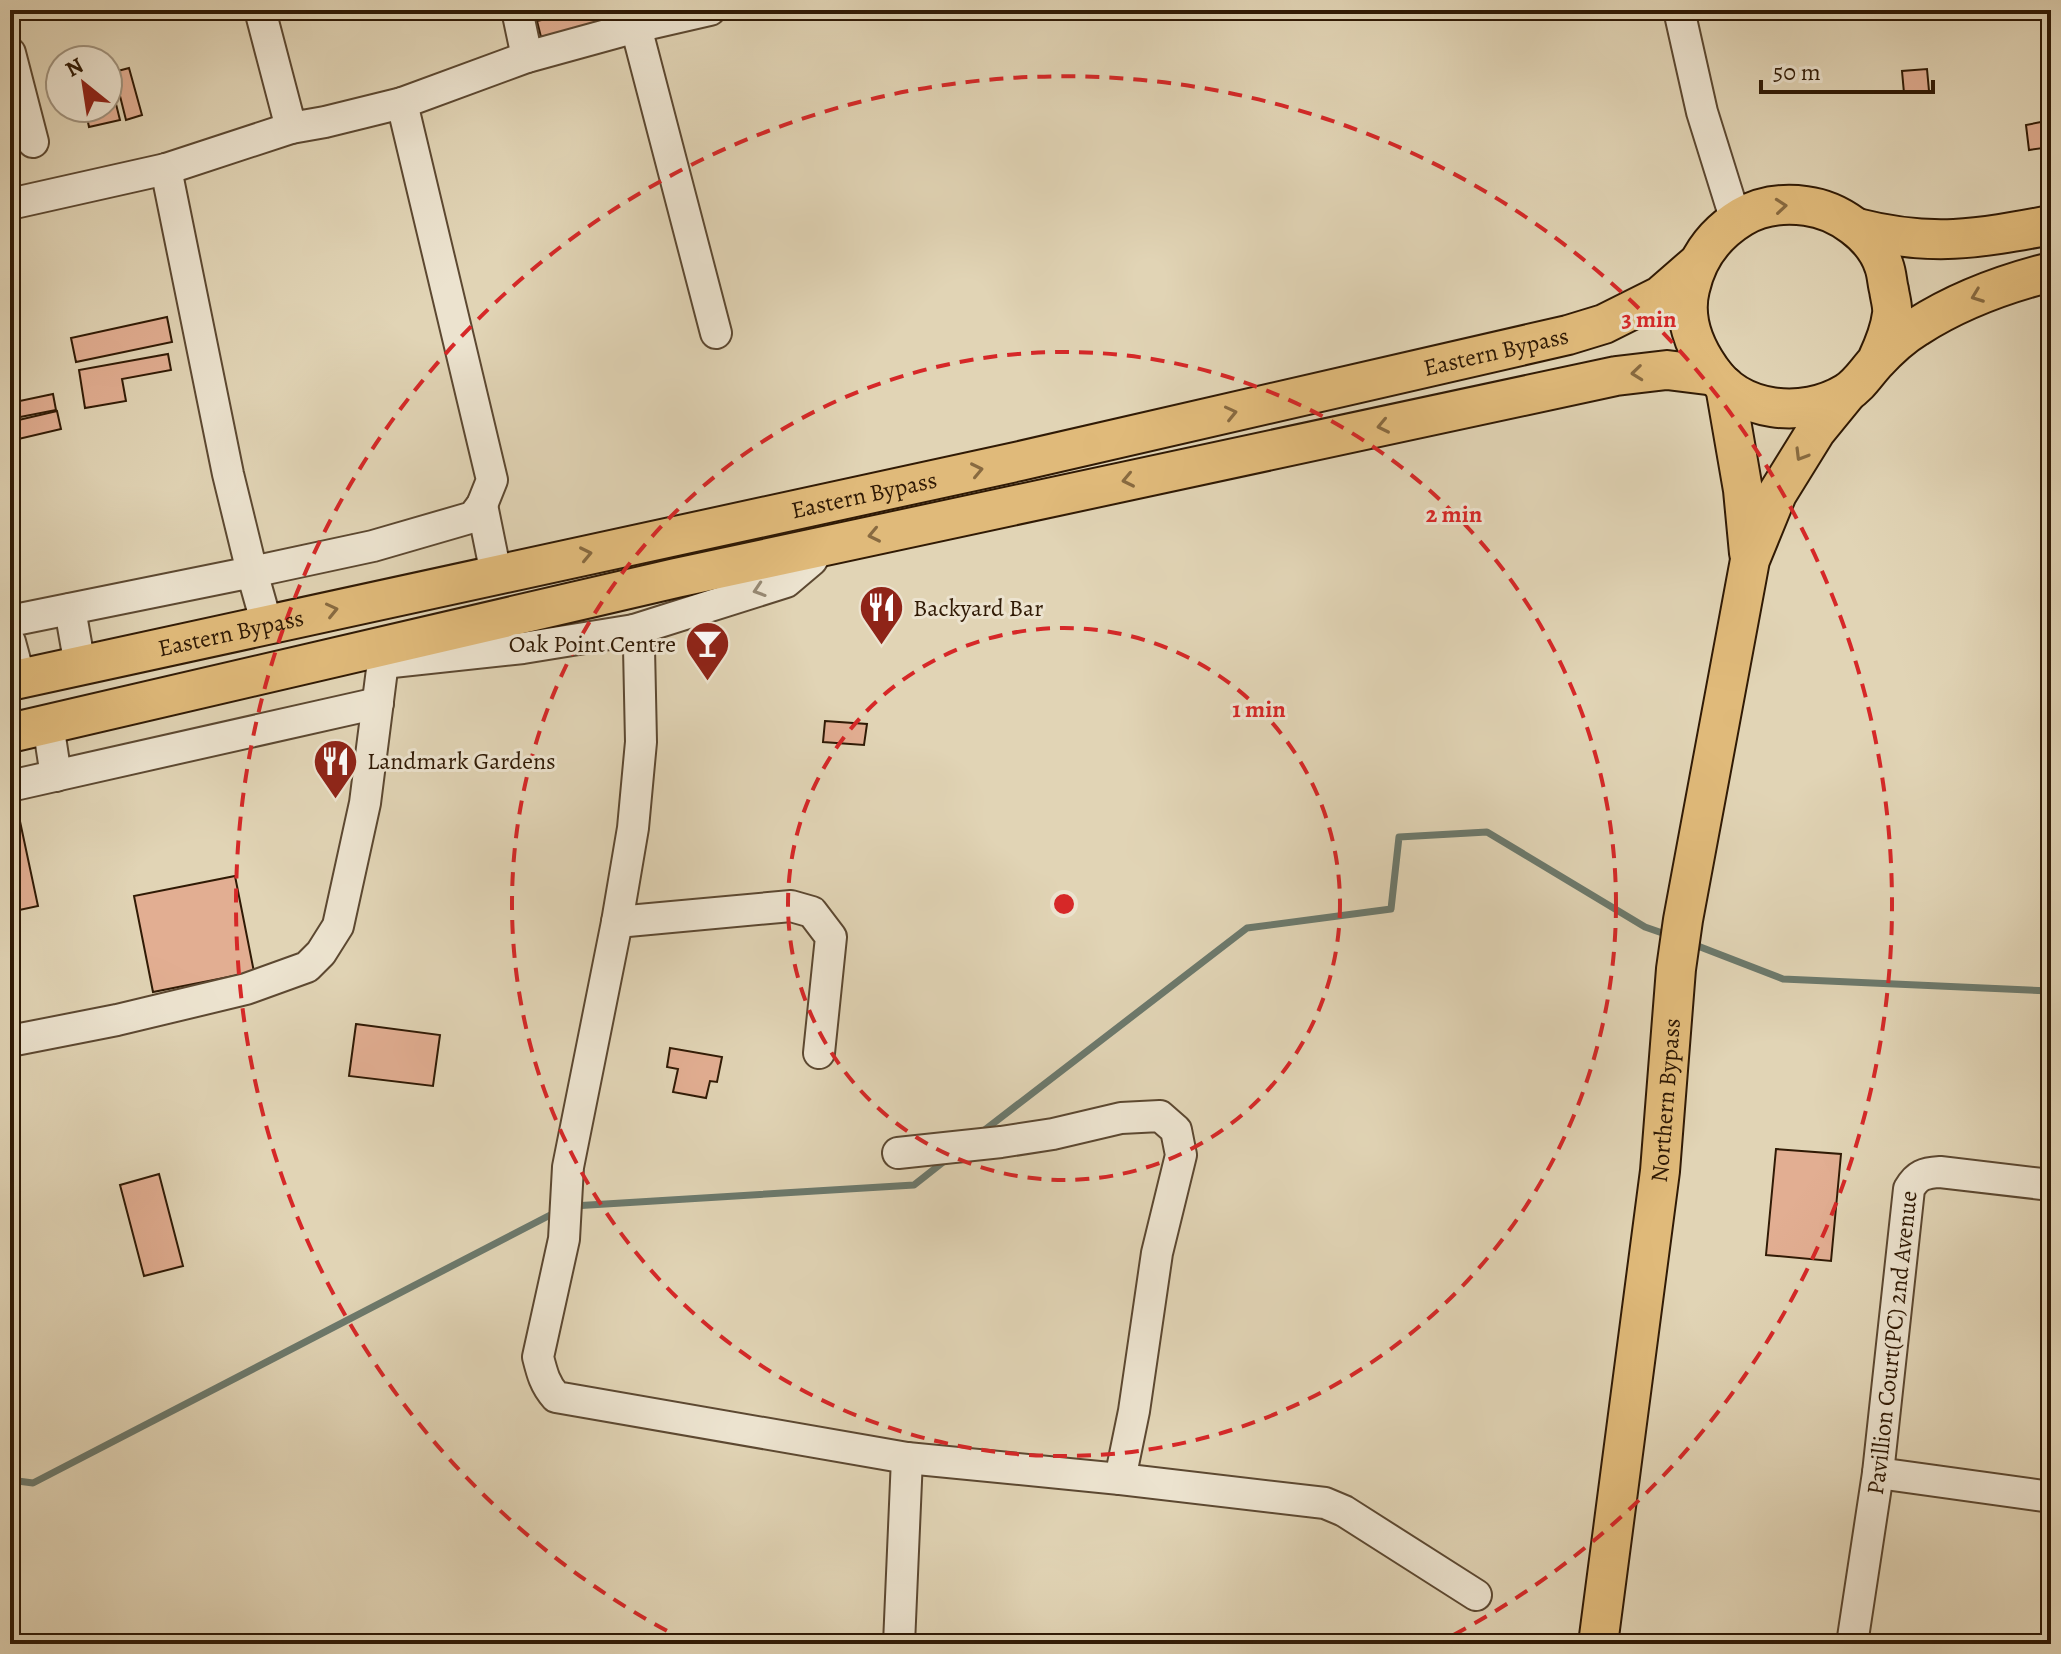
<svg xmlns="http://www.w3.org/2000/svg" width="2061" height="1654" font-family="Alegreya,serif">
<rect width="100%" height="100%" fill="#e1d4b5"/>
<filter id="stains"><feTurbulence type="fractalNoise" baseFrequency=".0025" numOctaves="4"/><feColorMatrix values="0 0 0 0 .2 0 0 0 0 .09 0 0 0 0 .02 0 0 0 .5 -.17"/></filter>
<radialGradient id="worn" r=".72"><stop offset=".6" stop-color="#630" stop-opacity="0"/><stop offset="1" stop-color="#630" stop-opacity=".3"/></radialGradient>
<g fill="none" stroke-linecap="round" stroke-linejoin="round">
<!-- stream -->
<g stroke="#6c796c" stroke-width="7">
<path d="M 1690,943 L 1783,979 L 2051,991"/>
<path d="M 982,1132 L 1247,928 L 1391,909 L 1399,837 L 1487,832 L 1645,927 L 1671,936"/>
<path d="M 573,1206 L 914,1185 L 947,1159"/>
<path d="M 10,1480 L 33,1483 L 558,1211"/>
</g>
</g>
<!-- building -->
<g fill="#e2ae92" stroke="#301a05" stroke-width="2">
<path d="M 586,10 L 630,10 L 631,15 L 541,37 L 537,21 Z"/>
<path d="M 129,68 L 142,115 L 126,120 L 114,72 Z"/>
<path d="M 1927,69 L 1929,91 L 1904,93 L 1902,71 Z"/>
<path d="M 108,72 L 120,120 L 89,127 L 85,108 L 108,108 Z"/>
<path d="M 2051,120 L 2051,147 L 2029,150 L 2026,125 Z"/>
<path d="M 10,127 L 16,151 L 10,153 Z"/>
<path d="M 167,317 L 172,342 L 76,362 L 71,338 Z"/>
<path d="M 168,354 L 171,370 L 122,379 L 126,401 L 85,408 L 79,370 Z"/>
<path d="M 53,394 L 56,410 L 10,419 L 10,403 Z"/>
<path d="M 57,411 L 61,429 L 10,441 L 10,422 Z"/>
<path d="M 825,721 L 867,724 L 864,745 L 823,742 Z"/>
<path d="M 18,812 L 38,906 L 10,912 L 10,814 Z"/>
<path d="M 235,876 L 254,972 L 153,992 L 134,896 Z"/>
<path d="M 356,1024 L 440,1035 L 433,1086 L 349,1076 Z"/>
<path d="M 670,1048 L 722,1057 L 717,1082 L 710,1081 L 706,1098 L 673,1092 L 678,1069 L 667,1067 Z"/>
<path d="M 1776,1149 L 1841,1154 L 1831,1261 L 1766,1255 Z"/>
<path d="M 159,1174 L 183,1266 L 144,1276 L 120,1185 Z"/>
</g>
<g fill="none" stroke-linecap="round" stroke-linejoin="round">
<defs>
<g id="minor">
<path d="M 260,10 L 291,128 L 325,122 L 402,103"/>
<path d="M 517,10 L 527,57"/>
<path d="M 1679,10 L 1702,112 L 1736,221"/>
<path d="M 636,27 L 716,333"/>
<path d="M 10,53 L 33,142"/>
<path d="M 166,169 L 228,474 L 252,572 L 373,546 L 473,517 L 482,505 L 492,480 L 402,103 L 527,57 L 636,27 L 710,10"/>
<path d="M 10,204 L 166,169 L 291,128"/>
<path d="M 482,505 L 496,574"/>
<path d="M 70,609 L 80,666"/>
<path d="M 10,621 L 252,572 L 267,625"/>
<path d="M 634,630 L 786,582 L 812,560 L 819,547"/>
<path d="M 10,642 L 20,679"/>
<path d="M 383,663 L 523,648 L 634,630 L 639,648 L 641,742 L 633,828 L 617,922 L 568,1167 L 564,1239 L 538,1357 C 542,1373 545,1385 556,1397 L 907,1458 L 899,1644"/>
<path d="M 48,724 L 56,776"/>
<path d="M 10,786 L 378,703"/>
<path d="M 617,922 L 791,906 L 812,912 L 831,937 L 819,1053"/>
<path d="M 10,1041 L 117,1020 L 246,989 L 307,967 L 321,953 L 338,926 L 365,803 L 385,646"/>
<path d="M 898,1153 L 1001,1142 L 1053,1134 L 1121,1118 L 1160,1116 L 1176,1130 L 1181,1155 L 1157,1253 L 1134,1411 L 1120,1479"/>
<path d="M 907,1458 L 1120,1479 L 1325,1503 L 1344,1511 L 1476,1595"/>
<path d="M 1878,1473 L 2051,1497"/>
<path id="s1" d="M 1852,1644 L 1878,1473 L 1909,1189 C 1917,1175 1924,1173 1940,1172 L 2051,1185"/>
</g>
<g id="major">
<path d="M 1857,228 C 1931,247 1977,239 2051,225"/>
<path d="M 1877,360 C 1884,345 1890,331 1892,314 C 1893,306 1890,298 1889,290 C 1887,283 1887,274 1884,266 C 1874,235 1838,210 1806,206 C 1784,203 1761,206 1742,217 C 1714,234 1697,257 1690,289 C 1683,317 1694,346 1710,369 C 1739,413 1803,419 1846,393 C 1858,386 1866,373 1875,363 C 1887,350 1902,336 1917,327 C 1959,300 2003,284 2051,272"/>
<path d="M 1725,386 L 1743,490 L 1749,553"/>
<path id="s2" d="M 10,681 L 1020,461 L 1568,335 L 1604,324 L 1660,296 L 1698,263"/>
<path d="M 10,733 L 676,578 L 1616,376 L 1667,370 L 1715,376"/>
<path id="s3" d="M 1598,1644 L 1660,1171 L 1676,969 L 1683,920 L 1750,560 L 1777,494 L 1816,431 L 1847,393"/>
</g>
</defs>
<!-- minor casing -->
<use href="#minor" stroke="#5c4831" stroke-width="34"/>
<!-- major casing -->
<use href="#major" stroke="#301a05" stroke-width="42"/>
<!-- minor -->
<use href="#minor" stroke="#ece3cf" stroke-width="30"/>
<!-- major -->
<use href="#major" stroke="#e0ba7a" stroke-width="38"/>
</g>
<!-- one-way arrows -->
<defs><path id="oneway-chevron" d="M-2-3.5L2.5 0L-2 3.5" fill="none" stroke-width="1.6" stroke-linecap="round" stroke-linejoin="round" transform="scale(2)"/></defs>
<g stroke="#886a40">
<use href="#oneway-chevron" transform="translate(1781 206) rotate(-5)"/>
<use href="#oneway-chevron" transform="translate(1977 296) rotate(159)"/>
<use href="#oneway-chevron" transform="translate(1637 373) rotate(174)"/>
<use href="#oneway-chevron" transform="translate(1231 413) rotate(-13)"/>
<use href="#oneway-chevron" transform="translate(1383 426) rotate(168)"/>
<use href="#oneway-chevron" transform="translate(1801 455) rotate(121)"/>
<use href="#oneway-chevron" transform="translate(977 470) rotate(-12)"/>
<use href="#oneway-chevron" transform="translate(1128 480) rotate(168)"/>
<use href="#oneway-chevron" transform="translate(874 535) rotate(168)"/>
<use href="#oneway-chevron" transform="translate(586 554) rotate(-12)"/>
<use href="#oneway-chevron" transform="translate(332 610) rotate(-13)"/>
</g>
<use stroke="#978974" href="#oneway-chevron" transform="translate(759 590) rotate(162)"/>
<!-- distance rings -->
<g fill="none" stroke="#d62828" stroke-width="4" stroke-dasharray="14 10">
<circle cx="1064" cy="904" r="276"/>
<circle cx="1064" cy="904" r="552"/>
<path d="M688 1642A828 828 0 1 1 1440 1642"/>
</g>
<!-- icons -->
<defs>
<symbol id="restaurant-pin" viewBox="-11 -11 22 30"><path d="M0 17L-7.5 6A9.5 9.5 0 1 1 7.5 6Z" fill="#8f2418" stroke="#ece3cf"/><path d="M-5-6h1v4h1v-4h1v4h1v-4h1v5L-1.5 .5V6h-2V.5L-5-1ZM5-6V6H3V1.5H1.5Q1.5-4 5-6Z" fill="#fff"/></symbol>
<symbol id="bar-pin" viewBox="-11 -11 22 30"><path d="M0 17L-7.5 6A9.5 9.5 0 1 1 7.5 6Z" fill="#8f2418" stroke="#ece3cf"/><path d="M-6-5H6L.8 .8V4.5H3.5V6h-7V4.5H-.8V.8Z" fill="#fff"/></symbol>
</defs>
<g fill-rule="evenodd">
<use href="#restaurant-pin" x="856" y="582" width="51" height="69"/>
<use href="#bar-pin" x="682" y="618" width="51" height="69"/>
<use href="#restaurant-pin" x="310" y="736" width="51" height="69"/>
</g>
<g text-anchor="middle" stroke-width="6" stroke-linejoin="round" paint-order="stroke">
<!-- street labels -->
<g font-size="24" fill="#301a05" stroke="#ece3cf">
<text dy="8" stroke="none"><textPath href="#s2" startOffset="1522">Eastern Bypass</textPath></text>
<text dy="8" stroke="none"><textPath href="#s2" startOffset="874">Eastern Bypass</textPath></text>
<text dy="8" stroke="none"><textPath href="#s2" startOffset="226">Eastern Bypass</textPath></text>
<text dy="8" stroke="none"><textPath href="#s3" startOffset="548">Northern Bypass</textPath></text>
<text dy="8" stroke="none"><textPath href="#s1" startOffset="304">Pavillion Court(PC) 2nd Avenue</textPath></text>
</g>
<!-- poi labels -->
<g font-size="24" fill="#301a05" stroke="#ece3cf" text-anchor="start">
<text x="913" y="616">Backyard Bar</text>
<text x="676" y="652" text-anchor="end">Oak Point Centre</text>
<text x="367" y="769">Landmark Gardens</text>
</g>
</g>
<circle cx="1064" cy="904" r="12" fill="#d62828" stroke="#ece3cf" stroke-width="4"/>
<g font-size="24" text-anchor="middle" font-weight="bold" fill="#d62828" stroke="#ece3cf" stroke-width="6" stroke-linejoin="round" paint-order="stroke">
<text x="1649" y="327">3 min</text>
<text x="1454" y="522">2 min</text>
<text x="1259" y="717">1 min</text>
</g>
<!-- margin -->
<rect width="2061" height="1654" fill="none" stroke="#e1d4b5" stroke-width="40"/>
<rect x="12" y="12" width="2037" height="1630" fill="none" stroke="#301a05" stroke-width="4"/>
<rect x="20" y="20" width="2021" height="1614" fill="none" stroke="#301a05" stroke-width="2"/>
<!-- north arrow -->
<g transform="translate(84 84) rotate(330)"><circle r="38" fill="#ece3cf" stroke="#a1937e" stroke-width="2"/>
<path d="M0-6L14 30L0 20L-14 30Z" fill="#8f2418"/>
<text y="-12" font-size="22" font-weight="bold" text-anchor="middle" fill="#301a05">N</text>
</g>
<!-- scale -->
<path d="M1761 80v12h172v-12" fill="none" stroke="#301a05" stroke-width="4"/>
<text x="1773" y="80" font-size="24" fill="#301a05" stroke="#ece3cf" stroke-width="6" paint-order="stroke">50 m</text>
<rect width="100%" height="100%" filter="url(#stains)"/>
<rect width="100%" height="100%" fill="url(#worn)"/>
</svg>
